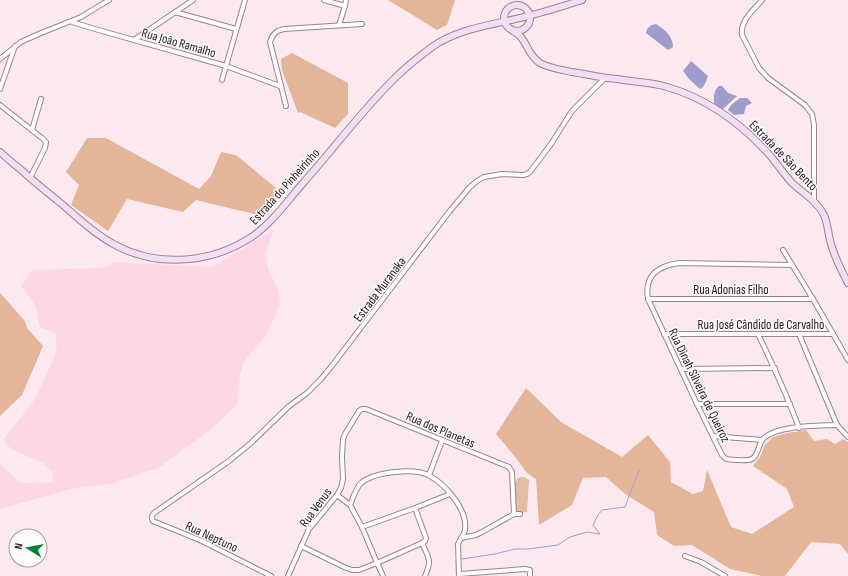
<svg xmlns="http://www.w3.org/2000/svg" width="848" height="576" font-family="'Sofia Sans Condensed',sans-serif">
<rect width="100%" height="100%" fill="#fce9f0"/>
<!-- built -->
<path fill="#fed7e7" d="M 274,230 L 265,254 L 269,271 L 278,290 L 280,301 L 275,317 L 265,337 L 254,349 L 244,362 L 240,375 L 237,405 L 212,429 L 158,468 L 110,484 L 75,488 L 0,509 L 0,464 L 21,483 L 53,482 L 52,472 L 43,463 L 11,449 L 3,440 L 35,399 L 54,358 L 57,345 L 55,333 L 40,327 L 35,305 L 21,286 L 32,270 L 98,268 L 106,267 L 113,262 L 212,267 Z"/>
<!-- green -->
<path fill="#e3bea5" d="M 521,477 L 524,477 L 529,480 L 527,512 L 515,513 L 514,484 L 518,478 Z"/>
<!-- forest -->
<g fill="#e3b699">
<path d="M 388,0 L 455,0 L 447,25 L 437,30 Z"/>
<path d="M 292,53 L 348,83 L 348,114 L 335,128 L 300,112 L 298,113 L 282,70 L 281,59 Z"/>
<path d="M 87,138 L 106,138 L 199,189 L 211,176 L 221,152 L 236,155 L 283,194 L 262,216 L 196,200 L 183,212 L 127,199 L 108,231 L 71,205 L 79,185 L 66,172 Z"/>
<path d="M 0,293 L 25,321 L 27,328 L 43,346 L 22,395 L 0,416 Z"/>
<path d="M 526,388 L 561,422 L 622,457 L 648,435 L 670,462 L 671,482 L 693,494 L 703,491 L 707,470 L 731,527 L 752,534 L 794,507 L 787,489 L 753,466 L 760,457 L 764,446 L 773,437 L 787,433 L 806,430 L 814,441 L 827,439 L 835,444 L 843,439 L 848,442 L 848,554 L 840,544 L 811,542 L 785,576 L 762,576 L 730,569 L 692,545 L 674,546 L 657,535 L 654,512 L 625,494 L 606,477 L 583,478 L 572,505 L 539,525 L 536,479 L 527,473 L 516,458 L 496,434 Z"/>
</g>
<!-- water -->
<g fill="#a19dcb">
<path d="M 656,24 C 664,29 673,36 673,47 L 668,50 L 646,33 C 647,27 650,25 656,24 Z"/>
<path d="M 691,61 L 708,76 C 706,81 705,87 700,89 L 689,79 L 683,71 Z"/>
<path d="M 719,86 L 722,86 L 728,93 L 737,96 L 722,110 L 715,107 C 713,99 713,91 719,86 Z"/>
<path d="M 740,98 L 747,98 L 752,103 L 746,106 L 744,114 L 734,115 L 728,110 L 731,105 Z"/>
</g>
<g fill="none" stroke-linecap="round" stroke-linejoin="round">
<!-- stream -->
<path stroke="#a19dcb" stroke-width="1" d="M 462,559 L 495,554 L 515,549 L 528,549 L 558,545 L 570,537 L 587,532 L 600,534 L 593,525 L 598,515 L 602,510 L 625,507 L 639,470"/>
<defs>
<g id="street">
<path d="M 324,0 L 345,6"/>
<path d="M 762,0 C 754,10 740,20 742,35 L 759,68 L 768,78 L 805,105 L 812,114 L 814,125 L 814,201"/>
<path d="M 175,12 L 236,29"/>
<path d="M 72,22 L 95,29 L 226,66 L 280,86"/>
<path d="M 339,25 L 345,6 L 346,0"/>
<path d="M 134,40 L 193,0"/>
<path d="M 0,59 L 21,42 L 41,33 L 81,17 L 109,0"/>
<path d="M 222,80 L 245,0"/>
<path d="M 0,89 L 15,46"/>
<path d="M 0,105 L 42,138 L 46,142 L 45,148 L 30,178"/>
<path d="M 286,106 L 270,42 C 272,35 277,30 284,29 L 362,24"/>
<path d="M 32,130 L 41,99"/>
<path d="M 783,250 L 813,299 L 848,360"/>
<path d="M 792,265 L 679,263 C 658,266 644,275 648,299 L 697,404 L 722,455 C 724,457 724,458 727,459 C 732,460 748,461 752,459 C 759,455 758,443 764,438 C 779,425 818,426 837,425"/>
<path d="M 648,299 L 813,299"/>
<path d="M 664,334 L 833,334"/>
<path d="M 758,334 C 773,365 787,395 799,428"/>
<path d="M 799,334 L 837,425 L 848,437"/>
<path d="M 681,369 L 775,368"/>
<path d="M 697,404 L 790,404"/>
<path d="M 713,436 L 762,440"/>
<path d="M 429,475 L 442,441"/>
<path d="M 337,495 L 350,505 L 362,527 L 377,563 L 383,576"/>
<path d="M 350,505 C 353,498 356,488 361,483 C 374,472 415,467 430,476 C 446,485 468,510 465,530 C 464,536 460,539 458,544 L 459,576"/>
<path d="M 362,527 L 415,508 L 450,494"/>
<path d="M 461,538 L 476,535 L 482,532 L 514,514 L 520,514"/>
<path d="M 422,543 C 429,558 432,561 425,576"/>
<path d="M 301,546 L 344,567 L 352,570 L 359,570 L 377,563 L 422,543 L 425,541 L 426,538 L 415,508"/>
<path d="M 685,556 L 701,562 L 725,576"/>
<path d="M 459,574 L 525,569 L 530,570 L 530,576"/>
<path d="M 271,576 L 202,541 L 153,521 C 151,518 151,516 154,513 L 229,461 L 251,443 L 288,407 L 307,393 L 321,379 L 331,367 L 449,212 L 470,187 L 477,181 L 484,177 L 502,174 L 523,175 L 527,174 L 530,172 L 551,144 L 572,111 L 605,78"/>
<path d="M 288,576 L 309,529 L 337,495 L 341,488 L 343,479 L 342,457 L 343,439 L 345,434 L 359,411 L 362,409 L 366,409 C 414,428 461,448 509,467 L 512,472 L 514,514"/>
</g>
<g id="secondary">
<circle cx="517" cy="18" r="13"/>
<path d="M 513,31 C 516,33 518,34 520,36 C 528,45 529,56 540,63 C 549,68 562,70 572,72 C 587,74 601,78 617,79 C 634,82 651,82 667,87 C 706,98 740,123 767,152 C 776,162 783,173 792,183 C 803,193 817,201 824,215 C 828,224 828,234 831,244 C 835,258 841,270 848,283"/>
<path d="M 0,152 C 6,157 12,163 19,168 C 33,181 48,193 63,205 C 80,220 96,235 117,246 C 160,268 213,263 253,236 C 273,222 288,200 304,182 C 335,147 363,109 396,77 C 407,66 420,56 432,47 C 457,29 491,25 520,18 C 541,13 561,7 582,0"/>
</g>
</defs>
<!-- street casing -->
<use href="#street" stroke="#9e828d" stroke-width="6"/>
<!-- secondary casing -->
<use href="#secondary" stroke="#9e828d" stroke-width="8"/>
<!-- street -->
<use href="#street" stroke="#fff" stroke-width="4"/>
<!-- secondary -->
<use href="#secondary" stroke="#f2dff6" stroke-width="6"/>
</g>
<g text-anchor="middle" stroke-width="3" stroke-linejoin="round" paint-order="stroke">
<!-- street labels -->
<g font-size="13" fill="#261b20" stroke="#fcfcfc">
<text transform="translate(179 42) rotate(16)" y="5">Rua João Ramalho</text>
<text transform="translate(784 155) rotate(46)" y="5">Estrada de São Bento</text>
<text transform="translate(284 186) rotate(-48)" y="5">Estrada do Pinheirinho</text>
<text transform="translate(379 289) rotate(-53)" y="5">Estrada Muranaka</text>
<text x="731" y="294">Rua Adonias Filho</text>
<text x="761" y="329">Rua José Cândido de Carvalho</text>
<text transform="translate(700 385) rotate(64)" y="5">Rua Dinah Silveira de Queiroz</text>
<text transform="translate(441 429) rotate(23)" y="5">Rua dos Planetas</text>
<text transform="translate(315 507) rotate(-54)" y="5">Rua Venus</text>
<text transform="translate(212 536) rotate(25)" y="5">Rua Neptuno</text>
</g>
</g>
<!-- north arrow -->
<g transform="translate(28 548) rotate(281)"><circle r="19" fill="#fcfcfc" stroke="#a6a2a4"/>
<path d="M0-3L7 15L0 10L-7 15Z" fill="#047f37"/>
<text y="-6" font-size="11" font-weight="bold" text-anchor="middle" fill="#261b20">N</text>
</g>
</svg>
